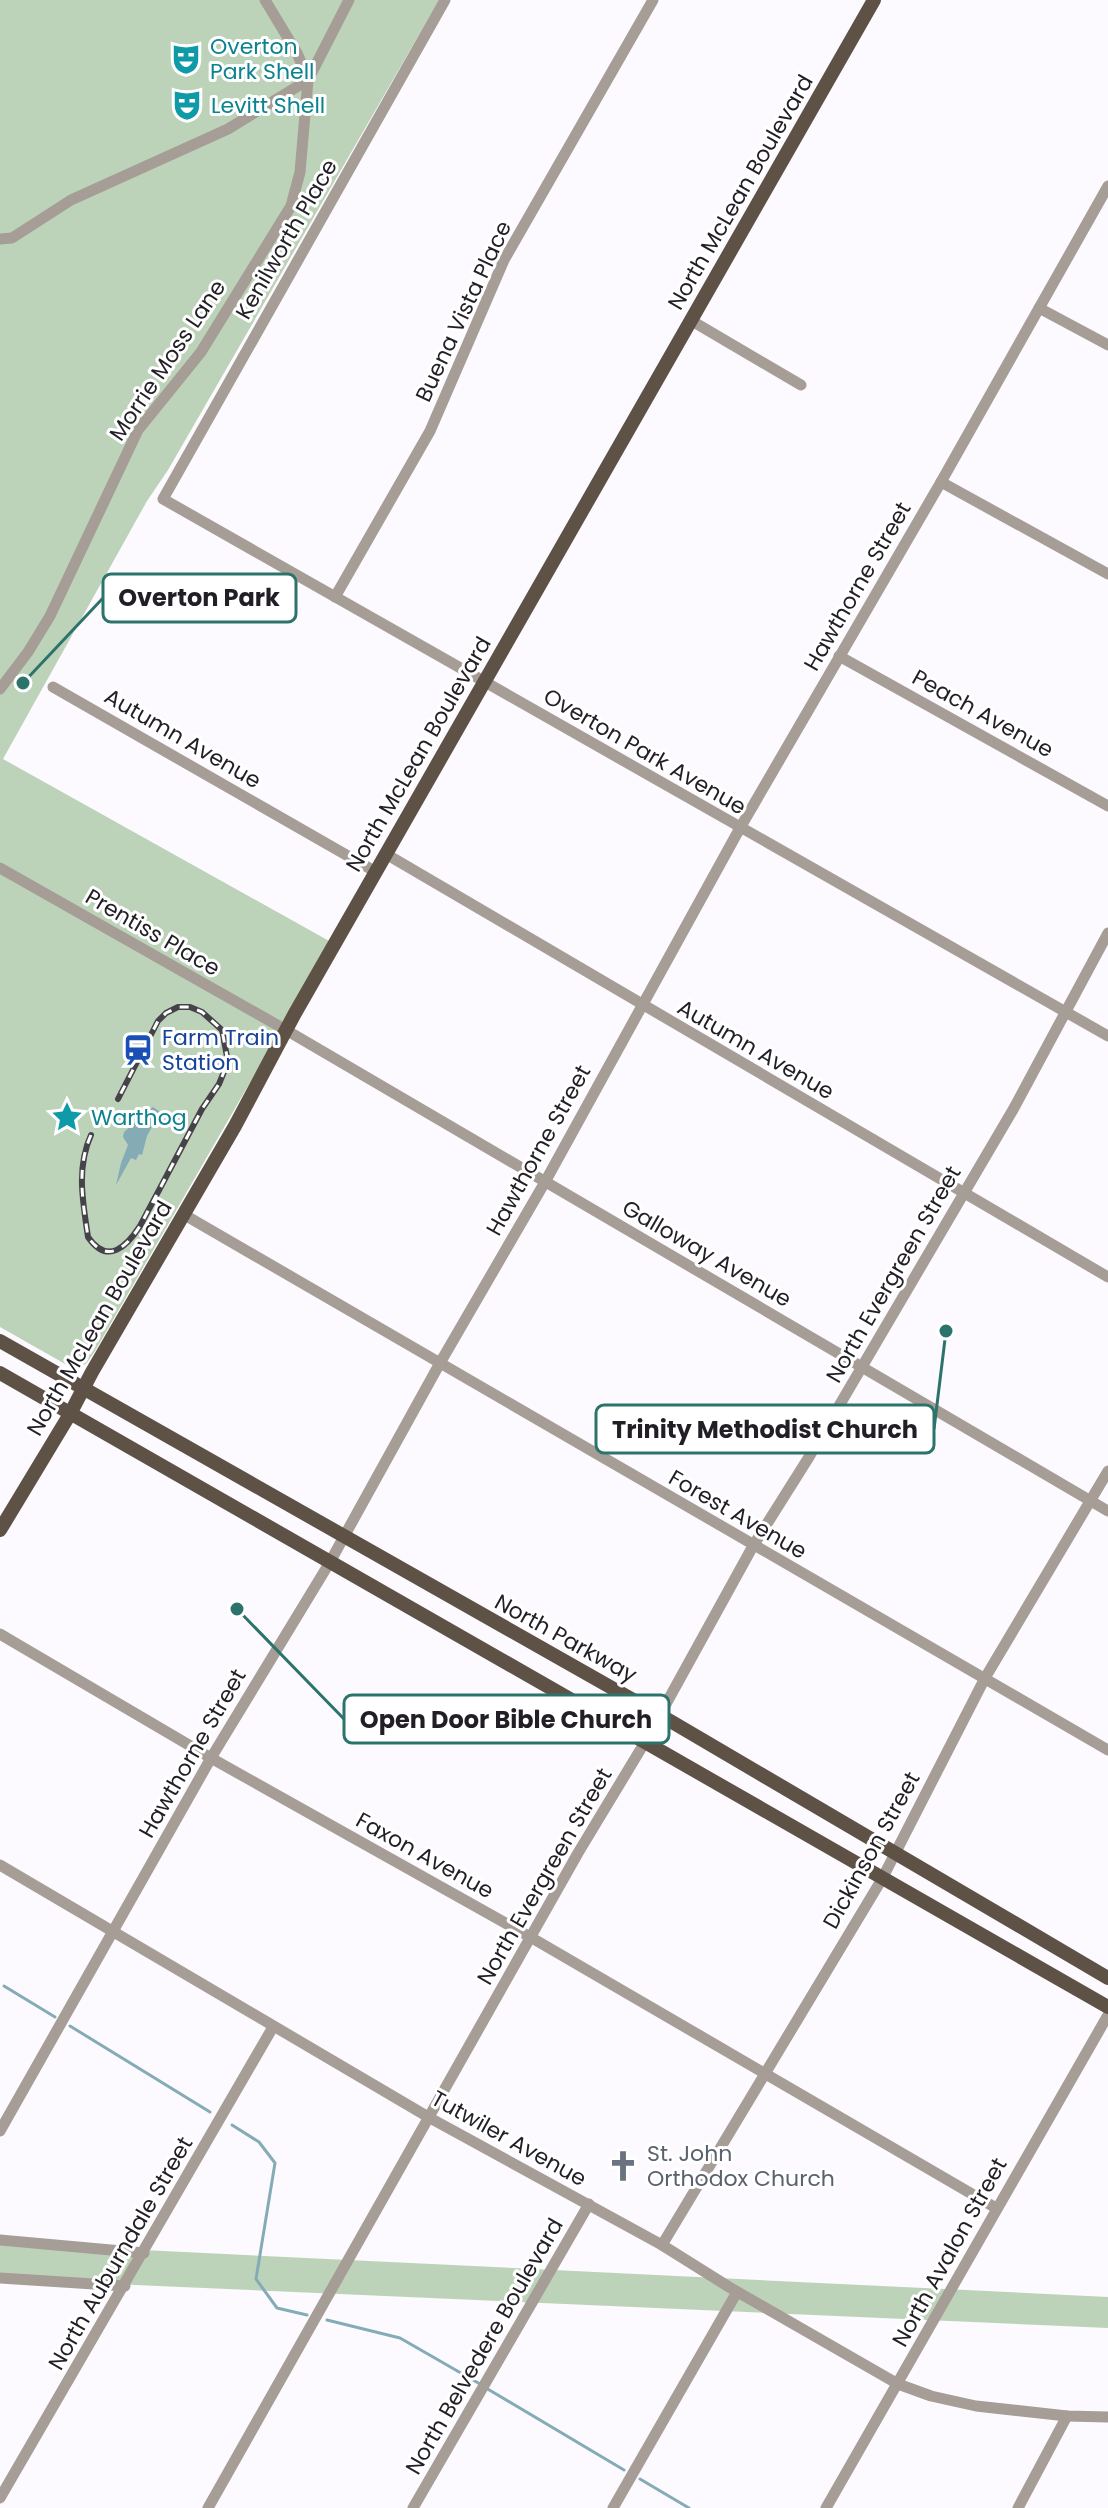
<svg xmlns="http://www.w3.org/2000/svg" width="1108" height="2508" font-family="Poppins,sans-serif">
<rect width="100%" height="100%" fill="#fcfafe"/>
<!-- green -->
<g fill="#bdd3b9">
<path d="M 0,0 L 439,0 L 168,470 L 147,501 L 3,759 L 331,942 L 95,1351 L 86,1364 L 74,1369 L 0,1327 Z"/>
<path d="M 0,2243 L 1108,2297 L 1108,2328 L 0,2279 Z"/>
</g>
<!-- water -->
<path fill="#85abb6" d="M 153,1107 L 160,1112 L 147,1136 L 142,1155 L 139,1154 L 136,1160 L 131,1158 L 116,1185 L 121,1163 L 128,1145 L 123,1137 L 124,1132 Z"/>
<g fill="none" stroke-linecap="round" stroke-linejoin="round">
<!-- stream -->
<g stroke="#85abb6" stroke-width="3">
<path d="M 4,1986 L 55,2017"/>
<path d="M 70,2026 L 210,2112"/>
<path d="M 232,2125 L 259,2142 L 275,2163 L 256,2279 L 277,2308 L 307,2315"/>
<path d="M 327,2320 L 400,2338 L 480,2384"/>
<path d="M 486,2388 L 624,2470"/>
<path d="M 640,2479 L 689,2508"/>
</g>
<!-- minor -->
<g stroke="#a59d96" stroke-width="11">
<path d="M 265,0 L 297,53 L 308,79"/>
<path d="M 445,0 L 163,499 L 1108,1036"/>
<path d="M 0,239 L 12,238 L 71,200 L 228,129 L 308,80"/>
<path d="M 1039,308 L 1108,345"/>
<path d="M 692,321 L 801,385"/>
<path d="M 941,482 L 1108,574"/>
<path d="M 335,597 L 430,431 L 504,260 L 653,0"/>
<path d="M 839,656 L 1108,806"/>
<path d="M 53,687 L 376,872"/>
<path d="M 0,689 L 28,652 L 50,616 L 138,430 L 201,352 L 291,206 L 300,172 L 308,80 L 349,0"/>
<path d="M 386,854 L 1108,1277"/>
<path d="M 0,868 L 286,1030 L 1108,1511"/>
<path d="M 183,1214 L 1108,1750"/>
<path d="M 0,1634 L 211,1758 L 532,1938 L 996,2208"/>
<path d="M 0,1865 L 430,2118 L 662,2245 L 729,2287 L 898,2384 L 931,2396 L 976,2406 L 1067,2416 L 1108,2417"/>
<path d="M 0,2131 L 211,1758 L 330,1562 L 440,1363 L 545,1182 L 740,828 L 941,482 L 1108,186"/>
<path d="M 0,2240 L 144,2253"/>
<path d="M 662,2245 L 882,1879 L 985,1678 L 1108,1471"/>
<path d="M 0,2278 L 125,2286"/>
<path d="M 0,2498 L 273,2027"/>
<path d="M 208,2508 L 578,1853 L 645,1742 L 753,1546 L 809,1457 L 1014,1108 L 1108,933"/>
<path d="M 413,2508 L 589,2204"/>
<path d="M 613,2508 L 737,2292"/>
<path d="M 826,2508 L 1108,2015"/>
<path d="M 1018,2508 L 1067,2416"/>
</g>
<!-- major -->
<g stroke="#5e5246" stroke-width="14">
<path d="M 0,1341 L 672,1722 L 1108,1978"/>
<path d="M 0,1373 L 1108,2007"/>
<path d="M 0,1530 L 70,1414 L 92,1372 L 235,1126 L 294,1015 L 874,0"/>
</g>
<defs>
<path id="rail" d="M 91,1135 C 76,1168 83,1203 88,1237 C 108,1266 127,1246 140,1226 L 202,1109 L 219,1084 L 228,1062 L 222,1030 L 202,1012 L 190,1007 L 178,1007 L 166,1013 L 158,1021 L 118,1099"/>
</defs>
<!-- rail casing -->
<use href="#rail" stroke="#464249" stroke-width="6"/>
<!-- rail -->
<use href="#rail" stroke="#fff" stroke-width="3" stroke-dasharray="9" stroke-linecap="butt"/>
</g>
<!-- icons -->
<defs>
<symbol id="theatre-bare" viewBox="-9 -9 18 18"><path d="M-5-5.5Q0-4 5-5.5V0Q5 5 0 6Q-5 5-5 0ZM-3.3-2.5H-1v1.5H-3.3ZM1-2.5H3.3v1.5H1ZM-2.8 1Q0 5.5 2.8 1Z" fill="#0f9aa8" stroke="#fff" stroke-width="2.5" paint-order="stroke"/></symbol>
<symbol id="station-bare" viewBox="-9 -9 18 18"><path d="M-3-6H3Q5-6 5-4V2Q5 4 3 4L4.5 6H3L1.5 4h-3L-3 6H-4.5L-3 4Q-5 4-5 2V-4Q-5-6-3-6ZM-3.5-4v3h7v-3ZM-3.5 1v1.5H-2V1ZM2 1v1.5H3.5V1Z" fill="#1a4fb4" stroke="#fff" stroke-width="2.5" paint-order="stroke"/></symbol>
<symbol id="sight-bare" viewBox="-9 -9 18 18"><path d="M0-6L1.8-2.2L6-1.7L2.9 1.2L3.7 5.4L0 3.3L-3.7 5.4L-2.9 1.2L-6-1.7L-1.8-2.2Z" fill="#0f9aa8" stroke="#fff" stroke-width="2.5" paint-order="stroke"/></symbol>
<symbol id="church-bare" viewBox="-9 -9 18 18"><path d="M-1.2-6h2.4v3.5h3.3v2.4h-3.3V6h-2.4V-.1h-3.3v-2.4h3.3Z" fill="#6b7280" stroke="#fff" stroke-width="2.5" paint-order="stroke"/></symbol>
</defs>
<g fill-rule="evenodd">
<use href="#theatre-bare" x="164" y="37" width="44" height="44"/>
<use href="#theatre-bare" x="165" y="83" width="44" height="44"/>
<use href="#station-bare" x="116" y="1028" width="44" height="44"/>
<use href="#sight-bare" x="45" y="1095" width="44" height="44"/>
<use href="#church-bare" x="601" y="2144" width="44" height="44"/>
</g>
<g text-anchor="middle" stroke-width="6" stroke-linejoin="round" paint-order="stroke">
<!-- culture labels -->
<g font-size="22" fill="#0d838f" stroke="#fff" text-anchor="start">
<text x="210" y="54">Overton<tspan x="210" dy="25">Park Shell</tspan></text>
<text x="211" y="113">Levitt Shell</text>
<text x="91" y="1125">Warthog</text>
</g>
<!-- street labels -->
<g font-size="22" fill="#221e25" stroke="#fff">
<text transform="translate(740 192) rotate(-60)" y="8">North McLean Boulevard</text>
<text transform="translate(286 239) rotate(-60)" y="8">Kenilworth Place</text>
<text transform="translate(463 311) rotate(-65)" y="8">Buena Vista Place</text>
<text transform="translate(167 360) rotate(-56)" y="8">Morrie Moss Lane</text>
<text transform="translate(857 586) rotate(-60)" y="8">Hawthorne Street</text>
<text transform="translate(983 713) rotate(29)" y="8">Peach Avenue</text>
<text transform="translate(183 738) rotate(30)" y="8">Autumn Avenue</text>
<text transform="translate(645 751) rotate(30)" y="8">Overton Park Avenue</text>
<text transform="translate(418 754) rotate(-60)" y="8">North McLean Boulevard</text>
<text transform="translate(153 932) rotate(30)" y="8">Prentiss Place</text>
<text transform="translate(756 1049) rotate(30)" y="8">Autumn Avenue</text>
<text transform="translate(538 1150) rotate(-61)" y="8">Hawthorne Street</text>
<text transform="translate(707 1253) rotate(30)" y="8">Galloway Avenue</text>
<text transform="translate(893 1274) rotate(-60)" y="8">North Evergreen Street</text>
<text transform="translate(99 1318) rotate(-60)" y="8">North McLean Boulevard</text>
<text transform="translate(738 1514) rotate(30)" y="8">Forest Avenue</text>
<text transform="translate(566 1638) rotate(29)" y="8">North Parkway</text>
<text transform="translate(192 1753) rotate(-60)" y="8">Hawthorne Street</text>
<text transform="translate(871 1850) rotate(-61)" y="8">Dickinson Street</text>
<text transform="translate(425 1855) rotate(29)" y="8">Faxon Avenue</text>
<text transform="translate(544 1876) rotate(-60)" y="8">North Evergreen Street</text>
<text transform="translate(509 2138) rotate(29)" y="8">Tutwiler Avenue</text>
<text transform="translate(949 2252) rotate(-61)" y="8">North Avalon Street</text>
<text transform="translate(120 2253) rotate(-60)" y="8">North Auburndale Street</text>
<text transform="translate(484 2346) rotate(-60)" y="8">North Belvedere Boulevard</text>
</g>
<!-- transit labels -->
<g font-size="22" fill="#164399" stroke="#fff" text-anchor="start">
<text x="162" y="1045">Farm Train<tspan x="162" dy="25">Station</tspan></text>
</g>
<!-- worship labels -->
<g font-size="22" fill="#5b616d" stroke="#fff" text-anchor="start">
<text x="647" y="2161">St. John<tspan x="647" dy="25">Orthodox Church</tspan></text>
</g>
</g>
<!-- callouts -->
<path fill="none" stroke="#2c746b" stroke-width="3" d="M23 683L103 598M946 1331L934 1429M237 1609L344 1719"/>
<g fill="#2c746b" stroke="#fff" stroke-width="3">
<circle cx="23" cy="683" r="8"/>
<circle cx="946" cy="1331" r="8"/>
<circle cx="237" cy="1609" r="8"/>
</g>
<g fill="#fff" stroke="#2c746b" stroke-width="3">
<rect x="103" y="574" width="193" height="48" rx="8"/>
<rect x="596" y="1405" width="338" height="48" rx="8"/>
<rect x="344" y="1695" width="325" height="48" rx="8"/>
</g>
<g font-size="24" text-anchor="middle" font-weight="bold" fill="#221e25">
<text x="199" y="606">Overton Park</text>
<text x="765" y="1438">Trinity Methodist Church</text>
<text x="506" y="1728">Open Door Bible Church</text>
</g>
</svg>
